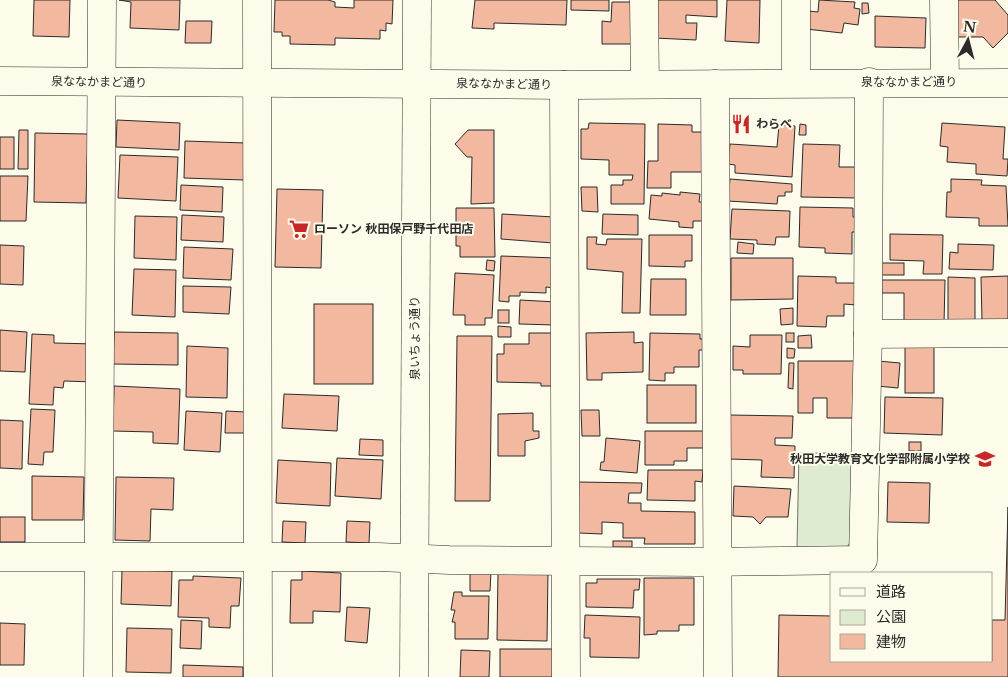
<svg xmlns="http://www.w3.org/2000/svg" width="1008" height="677" font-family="'Libre Baskerville','Noto Sans JP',serif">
<rect width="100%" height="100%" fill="#fdfbea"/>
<!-- green -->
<path fill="#deebd1" stroke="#74746e" d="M 799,453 L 855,453 L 854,536 L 846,549 L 797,548 Z"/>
<!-- building -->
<g fill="#f2b8a0" stroke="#2b2b2b">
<path d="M 34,0 L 70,0 L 69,37 L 33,36 Z"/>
<path d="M 119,0 L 180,0 L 179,30 L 130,28 L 131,2 Z"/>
<path d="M 275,0 L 328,0 L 335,2 L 335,7 L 354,8 L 354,0 L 393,0 L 392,24 L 386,23 L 386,31 L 380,30 L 380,39 L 335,38 L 335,45 L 290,44 L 290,36 L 282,36 L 282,32 L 274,32 Z"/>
<path d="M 475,0 L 567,0 L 566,25 L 494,23 L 494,29 L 472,28 Z"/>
<path d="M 571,0 L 609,0 L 609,11 L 571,10 Z"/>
<path d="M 656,0 L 717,0 L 717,17 L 686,15 L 686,23 L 697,23 L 696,40 L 655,38 Z"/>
<path d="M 727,0 L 760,0 L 759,43 L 725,41 Z"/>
<path d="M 819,0 L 855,2 L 854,8 L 860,9 L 858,25 L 844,23 L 842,33 L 806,29 L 808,11 L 818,12 Z"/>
<path d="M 955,0 L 995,0 L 1008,15 L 1008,33 L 993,48 L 983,37 L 954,37 Z"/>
<path d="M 612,2 L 634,2 L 634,41 L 630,44 L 602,44 L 602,21 L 611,22 Z"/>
<path d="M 862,3 L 868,3 L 869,13 L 862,14 Z"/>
<path d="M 875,16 L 926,18 L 925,48 L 875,47 Z"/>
<path d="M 186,21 L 212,21 L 211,43 L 185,43 Z"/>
<path d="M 117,120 L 180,123 L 179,150 L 116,147 Z"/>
<path d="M 589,123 L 645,124 L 644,204 L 611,204 L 611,185 L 623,185 L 623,180 L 632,180 L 633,175 L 609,175 L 609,160 L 581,159 L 581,129 L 588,129 Z"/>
<path d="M 942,123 L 1005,127 L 1003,159 L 1008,159 L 1007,176 L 976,174 L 976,164 L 947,162 L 948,147 L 940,146 Z"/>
<path d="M 658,124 L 692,125 L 692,132 L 704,132 L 704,172 L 671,172 L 671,188 L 647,188 L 648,161 L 658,161 Z"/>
<path d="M 800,124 L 806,125 L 806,135 L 799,135 Z"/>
<path d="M 779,125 L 795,126 L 792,177 L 735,173 L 735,165 L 728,164 L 730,144 L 777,147 Z"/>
<path d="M 19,130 L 28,130 L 28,169 L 18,169 Z"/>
<path d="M 468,130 L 494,130 L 494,203 L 471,204 L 472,157 L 467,157 L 455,144 Z"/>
<path d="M 35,133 L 88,134 L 86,203 L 34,202 Z"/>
<rect x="0" y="137" width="14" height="32"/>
<path d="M 185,141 L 246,143 L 244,180 L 184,178 Z"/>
<path d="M 803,144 L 840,145 L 839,167 L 855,167 L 855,179 L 860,179 L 859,198 L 801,197 Z"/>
<path d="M 120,155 L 178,157 L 176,201 L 118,198 Z"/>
<path d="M 0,176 L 28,176 L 26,221 L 0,221 Z"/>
<path d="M 730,179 L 792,184 L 792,192 L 785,192 L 785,196 L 778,196 L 777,204 L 728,201 Z"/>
<path d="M 951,179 L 982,180 L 981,185 L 1006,186 L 1008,226 L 979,226 L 979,218 L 946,217 L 947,192 L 951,192 Z"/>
<path d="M 181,185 L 223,187 L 222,212 L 180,210 Z"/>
<path d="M 581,187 L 597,187 L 598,212 L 582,211 Z"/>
<path d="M 277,189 L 323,190 L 321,268 L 275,267 Z"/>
<path d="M 680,192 L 700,194 L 699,202 L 706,202 L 704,221 L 693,221 L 693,228 L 679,227 L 679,222 L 649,219 L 651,195 L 662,196 L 662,193 L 680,195 Z"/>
<path d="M 800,207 L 853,208 L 853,217 L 862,218 L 862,232 L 852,232 L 852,254 L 825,253 L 825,248 L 799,247 Z"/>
<path d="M 456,208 L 494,208 L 495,257 L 460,257 L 460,246 L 456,246 Z"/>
<path d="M 732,209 L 790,211 L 789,237 L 776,237 L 775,245 L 757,244 L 757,240 L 730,239 Z"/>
<path d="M 502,214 L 554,217 L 553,243 L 501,239 Z"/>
<path d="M 603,214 L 638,215 L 638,235 L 602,234 Z"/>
<path d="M 182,215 L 224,217 L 223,242 L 181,240 Z"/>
<path d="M 135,216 L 177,217 L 176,260 L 134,258 Z"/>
<path d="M 890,234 L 943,235 L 942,274 L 923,274 L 924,261 L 890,260 Z"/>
<path d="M 649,235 L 692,235 L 692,261 L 685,261 L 685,267 L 649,266 Z"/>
<path d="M 587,237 L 597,237 L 596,244 L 606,245 L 607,239 L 642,239 L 640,313 L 622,313 L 623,272 L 587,269 Z"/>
<path d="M 738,242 L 754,244 L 753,254 L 737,253 Z"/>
<path d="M 958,244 L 994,245 L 993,270 L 949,269 L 950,252 L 958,253 Z"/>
<path d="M 0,245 L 24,246 L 23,285 L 0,284 Z"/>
<path d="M 184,247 L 233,249 L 231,280 L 183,278 Z"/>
<path d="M 501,256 L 556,258 L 555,288 L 546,287 L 546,293 L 520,292 L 520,296 L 509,296 L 509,302 L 499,301 Z"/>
<path d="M 731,258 L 793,258 L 793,299 L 731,300 Z"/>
<path d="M 487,260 L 495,261 L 494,271 L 486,270 Z"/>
<rect x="881" y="263" width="23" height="12"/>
<path d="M 134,269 L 176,270 L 175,317 L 132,315 Z"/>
<path d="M 455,273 L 494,275 L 492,318 L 485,318 L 485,325 L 465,325 L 465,315 L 453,315 Z"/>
<path d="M 798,276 L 836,277 L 836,283 L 856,283 L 856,305 L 844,304 L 844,316 L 827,316 L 826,327 L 797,326 Z"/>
<path d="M 1008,276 L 1008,321 L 982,322 L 981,277 Z"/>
<path d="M 948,277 L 975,278 L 975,324 L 948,324 Z"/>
<path d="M 651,279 L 686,279 L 686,315 L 650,315 Z"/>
<path d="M 881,280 L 945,280 L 944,325 L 904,324 L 904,293 L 882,293 Z"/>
<path d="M 183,286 L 231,287 L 229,314 L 183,312 Z"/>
<path d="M 520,300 L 557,302 L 555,325 L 519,324 Z"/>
<rect x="314" y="304" width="59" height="80"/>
<path d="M 793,308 L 793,324 L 781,325 L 780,309 Z"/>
<rect x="498" y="310" width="11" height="13"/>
<path d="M 498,326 L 511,327 L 511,337 L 498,337 Z"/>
<path d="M 0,330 L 27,332 L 25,372 L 0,371 Z"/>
<path d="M 114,332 L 178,333 L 178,365 L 113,364 Z"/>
<path d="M 634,332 L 634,343 L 643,342 L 643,372 L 602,373 L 602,380 L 587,380 L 586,333 Z"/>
<path d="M 529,333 L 555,333 L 555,386 L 541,386 L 541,383 L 497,382 L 497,354 L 504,354 L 504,344 L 529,344 Z"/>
<path d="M 650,333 L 700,334 L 700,339 L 707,339 L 707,350 L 699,350 L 699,367 L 674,367 L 674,373 L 665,373 L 665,381 L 649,380 Z"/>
<rect x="786" y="333" width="8" height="9"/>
<path d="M 32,334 L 54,335 L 54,343 L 95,344 L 94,382 L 64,381 L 63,388 L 54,387 L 53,405 L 29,404 Z"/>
<path d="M 750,335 L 782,335 L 781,374 L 743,374 L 743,370 L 733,370 L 733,346 L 750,347 Z"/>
<path d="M 811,335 L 812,348 L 798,348 L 798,336 Z"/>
<path d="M 457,336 L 492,336 L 490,501 L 455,501 Z"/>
<rect x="905" y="344" width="29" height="49"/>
<path d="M 187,346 L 228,348 L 227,398 L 186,397 Z"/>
<path d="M 787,348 L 795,349 L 794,358 L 787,358 Z"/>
<path d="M 798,361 L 859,361 L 858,418 L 827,418 L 827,398 L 813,398 L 813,413 L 798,413 Z"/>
<path d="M 878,361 L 900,363 L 898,388 L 877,386 Z"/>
<path d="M 789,363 L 794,363 L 793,389 L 788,388 Z"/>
<rect x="647" y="385" width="49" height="38"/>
<path d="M 114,386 L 180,389 L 178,444 L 153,443 L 153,432 L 113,431 Z"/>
<path d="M 284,394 L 339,396 L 337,431 L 282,428 Z"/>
<path d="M 885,397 L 943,398 L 942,435 L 884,433 Z"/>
<path d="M 31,409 L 55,410 L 53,452 L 44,452 L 43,465 L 28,464 Z"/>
<path d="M 581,410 L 599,410 L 600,436 L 582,436 Z"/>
<path d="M 186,411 L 222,413 L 220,452 L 184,450 Z"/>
<path d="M 226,411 L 246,412 L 246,433 L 225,433 Z"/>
<path d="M 533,413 L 533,431 L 539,431 L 539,438 L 525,441 L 525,456 L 498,456 L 498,414 Z"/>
<path d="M 729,415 L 793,416 L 792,438 L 775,438 L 775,445 L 795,446 L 794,478 L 761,477 L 762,460 L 728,459 Z"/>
<path d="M 0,420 L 23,421 L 22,469 L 0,468 Z"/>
<path d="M 645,431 L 708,431 L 707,448 L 687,448 L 687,461 L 674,461 L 674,465 L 645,465 Z"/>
<path d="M 606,438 L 640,441 L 637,473 L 600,470 L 601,462 L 604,462 Z"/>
<path d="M 360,439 L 383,440 L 383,456 L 359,455 Z"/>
<rect x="909" y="442" width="12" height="9"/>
<path d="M 337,458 L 383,460 L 381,499 L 335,496 Z"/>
<path d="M 278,460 L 331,463 L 330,506 L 276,503 Z"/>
<path d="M 648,470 L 703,470 L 702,482 L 695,481 L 695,501 L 647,500 Z"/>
<path d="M 32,476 L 84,477 L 83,520 L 32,520 Z"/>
<path d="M 116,477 L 174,478 L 173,510 L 151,509 L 150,541 L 115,540 Z"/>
<path d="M 579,482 L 642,483 L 641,493 L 629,493 L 628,503 L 641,503 L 641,511 L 695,512 L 695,544 L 644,544 L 645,538 L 623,538 L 623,523 L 602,522 L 602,534 L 579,533 Z"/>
<path d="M 888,482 L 930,483 L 929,523 L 887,522 Z"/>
<path d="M 734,486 L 791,489 L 788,517 L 766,517 L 760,524 L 753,517 L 733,516 Z"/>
<path d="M 1008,507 L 1008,677 L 778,677 L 779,615 L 832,616 L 832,661 L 992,661 L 992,620 L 1005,620 Z"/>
<rect x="0" y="517" width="25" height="25"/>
<path d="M 283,521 L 306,522 L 305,543 L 282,542 Z"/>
<path d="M 347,521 L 370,522 L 369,543 L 346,542 Z"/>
<rect x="613" y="541" width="19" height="6"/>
<path d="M 122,570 L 172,571 L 171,606 L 121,604 Z"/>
<path d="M 302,571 L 341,573 L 340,612 L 313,611 L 313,623 L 290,623 L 291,580 L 302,580 Z"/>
<path d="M 470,572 L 491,572 L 490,591 L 470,591 Z"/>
<path d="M 498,572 L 548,572 L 547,641 L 497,640 Z"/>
<path d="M 193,576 L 241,578 L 239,606 L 231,606 L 230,628 L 209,627 L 209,618 L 178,617 L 179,580 L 193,580 Z"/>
<path d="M 644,578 L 694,578 L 694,625 L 679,625 L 679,631 L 657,631 L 657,634 L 644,635 Z"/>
<path d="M 597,579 L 640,579 L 639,590 L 634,590 L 633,608 L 586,607 L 586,583 L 597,583 Z"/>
<path d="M 454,592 L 462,592 L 462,596 L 489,596 L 488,639 L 455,639 L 455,622 L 452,622 L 455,610 L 451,610 Z"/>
<path d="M 347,607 L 370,608 L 367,643 L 345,641 Z"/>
<path d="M 585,615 L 640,617 L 639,658 L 590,657 L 590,638 L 584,638 Z"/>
<path d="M 181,620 L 202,621 L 201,649 L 180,648 Z"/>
<path d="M 0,623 L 25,624 L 24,665 L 0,665 Z"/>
<path d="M 127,628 L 172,629 L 171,673 L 126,672 Z"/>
<rect x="500" y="649" width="53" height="28"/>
<path d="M 461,650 L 490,651 L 489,677 L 460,677 Z"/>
<path d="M 183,665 L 243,667 L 243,677 L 183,677 Z"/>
</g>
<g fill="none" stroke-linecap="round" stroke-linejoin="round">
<defs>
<g id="minor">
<path d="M 257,0 L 258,677"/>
<path d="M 644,0 L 645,84"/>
<path d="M 796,0 L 796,83"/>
<path d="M 944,0 L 945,82"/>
<path d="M 0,81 L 564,85 L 1008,83"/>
<path d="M 715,84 L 718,677"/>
<path d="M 564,85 L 566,677"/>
<path d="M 868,334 L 1008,333"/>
<path d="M 0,557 L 378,557 L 449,560 L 699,562 L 863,560 L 868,334 L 869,82"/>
<path d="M 98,677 L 102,0"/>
<path d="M 414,677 L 417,0"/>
</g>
</defs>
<!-- minor casing -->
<use href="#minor" stroke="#2b2b2b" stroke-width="29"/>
<!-- minor -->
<use href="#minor" stroke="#fdfbea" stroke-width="28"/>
</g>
<!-- icons -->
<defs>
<symbol id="restaurant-bare" viewBox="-9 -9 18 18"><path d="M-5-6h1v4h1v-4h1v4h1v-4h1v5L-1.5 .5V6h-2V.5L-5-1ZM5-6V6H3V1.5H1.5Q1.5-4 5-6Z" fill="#c62828" stroke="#fdfbea" stroke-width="2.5" paint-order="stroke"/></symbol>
<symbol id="supermarket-bare" viewBox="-9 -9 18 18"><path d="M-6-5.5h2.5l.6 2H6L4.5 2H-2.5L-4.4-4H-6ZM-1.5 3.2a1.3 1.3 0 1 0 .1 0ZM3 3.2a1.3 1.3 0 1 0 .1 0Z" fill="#c62828" stroke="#fdfbea" stroke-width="2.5" paint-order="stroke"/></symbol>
<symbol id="school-bare" viewBox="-9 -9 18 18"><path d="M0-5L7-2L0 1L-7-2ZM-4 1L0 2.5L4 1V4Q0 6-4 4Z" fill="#c62828" stroke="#fdfbea" stroke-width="2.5" paint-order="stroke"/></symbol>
</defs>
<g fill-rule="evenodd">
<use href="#restaurant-bare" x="727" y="110" width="28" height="28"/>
<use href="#supermarket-bare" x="285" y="215" width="28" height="28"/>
<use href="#school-bare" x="971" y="445" width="28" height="28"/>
</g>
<g text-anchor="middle" stroke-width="4" stroke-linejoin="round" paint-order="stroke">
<!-- street labels -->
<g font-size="12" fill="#2b2b2b" stroke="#fdfbea">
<text transform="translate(99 82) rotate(1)" y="4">泉ななかまど通り</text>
<text x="909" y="86">泉ななかまど通り</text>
<text transform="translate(504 84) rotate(1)" y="4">泉ななかまど通り</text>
<text transform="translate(415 338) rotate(-90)" y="4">泉いちょう通り</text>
</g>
<!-- poi labels -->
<g font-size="12" font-weight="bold" fill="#2b2b2b" stroke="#fdfbea" text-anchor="start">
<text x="756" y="128">わらべ</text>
<text x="314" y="233">ローソン 秋田保戸野千代田店</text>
<text x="970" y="463" text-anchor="end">秋田大学教育文化学部附属小学校</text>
</g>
</g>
<!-- legend -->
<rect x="830" y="572" width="162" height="90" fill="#fdfbea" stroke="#a9a89e"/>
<rect x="840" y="588" width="25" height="8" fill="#fdfbea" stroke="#a9a89e"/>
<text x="876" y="597" font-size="15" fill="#2b2b2b">道路</text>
<rect x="840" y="610" width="25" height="15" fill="#deebd1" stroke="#a9a89e"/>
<text x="876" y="622" font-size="15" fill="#2b2b2b">公園</text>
<rect x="840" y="634" width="25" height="15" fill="#f2b8a0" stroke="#a9a89e"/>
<text x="876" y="647" font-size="15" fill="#2b2b2b">建物</text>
<!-- north arrow -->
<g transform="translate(968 40) rotate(7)" stroke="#fdfbea" stroke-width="4" paint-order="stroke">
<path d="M0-4L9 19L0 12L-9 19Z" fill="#2b2b2b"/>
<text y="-8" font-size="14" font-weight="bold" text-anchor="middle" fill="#2b2b2b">N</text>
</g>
</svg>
